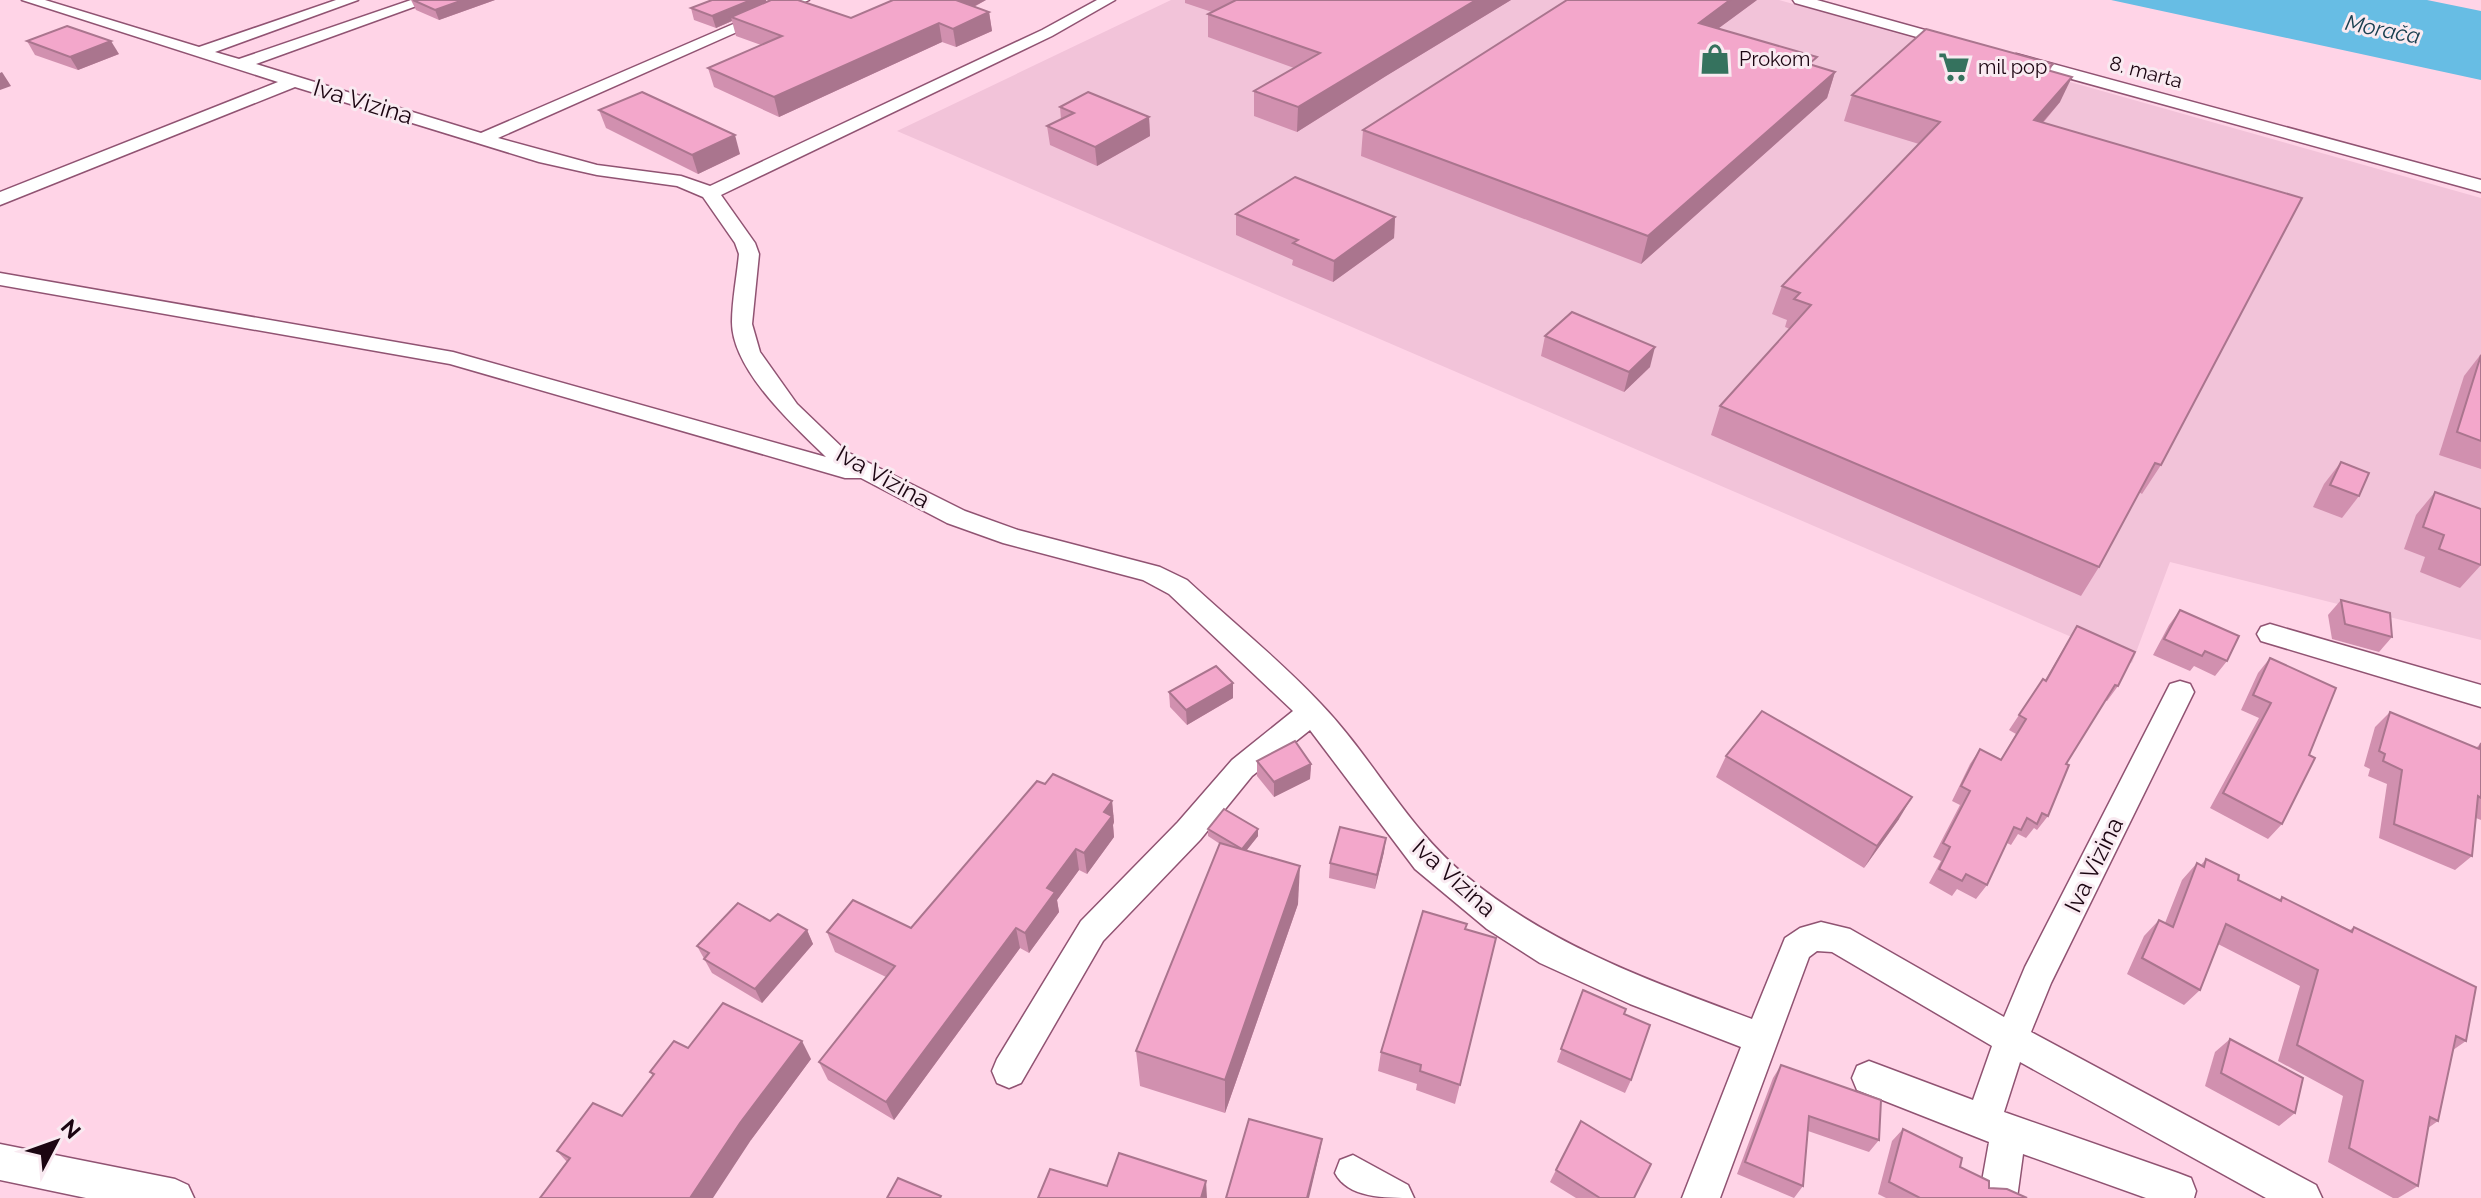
<svg xmlns="http://www.w3.org/2000/svg" width="2481" height="1198" font-family="Raleway,sans-serif">
<rect width="100%" height="100%" fill="#ffd4e7"/>
<!-- built -->
<path fill="#f2c3d9" d="M 1171,0 L 1779,0 L 2481,198 L 2481,640 L 2170,562 L 2132,663 L 897,131 Z"/>
<!-- water -->
<path fill="#67bde4" d="M 2111,0 L 2427,0 L 2481,11 L 2481,80 Z"/>
<g fill="none" stroke-linecap="round" stroke-linejoin="round">
<defs>
<g id="minor">
<path d="M 22,0 L 45,0 L 199,47 L 336,0 L 358,0 L 215,52 L 239,59 L 411,0 L 433,0 L 256,64 L 481,133 L 789,0 L 809,0 L 498,138 L 597,165 L 681,176 L 710,186 L 1042,30 L 1097,0 L 1115,0 L 1052,36 L 721,195 L 755,243 L 759,254 L 752,324 L 760,352 L 797,404 L 847,452 L 965,511 L 1018,530 L 1160,567 L 1187,580 C 1231,621 1280,660 1321,704 C 1373,758 1407,828 1466,876 C 1550,946 1651,981 1752,1019 L 1785,938 L 1800,928 L 1821,922 L 1850,929 L 2004,1017 L 2025,967 L 2170,684 L 2180,681 L 2190,684 L 2194,692 L 2051,983 L 2031,1032 L 2316,1185 L 2322,1198 L 2266,1198 L 2020,1062 L 2004,1112 L 2178,1173 L 2191,1178 L 2196,1191 L 2194,1198 L 2146,1198 L 2023,1154 L 2017,1198 L 1979,1198 L 1989,1142 L 1857,1090 L 1852,1078 L 1857,1066 L 1869,1061 L 1973,1100 L 1992,1046 L 1832,952 L 1817,951 L 1809,957 L 1720,1198 L 1682,1198 L 1741,1047 L 1630,1004 L 1540,963 L 1487,929 L 1415,869 L 1310,730 L 1252,776 L 1200,840 L 1103,941 L 1021,1083 L 1009,1088 L 997,1083 L 992,1071 L 997,1059 L 1081,921 L 1178,822 L 1232,760 L 1293,711 L 1169,594 L 1143,580 L 1003,543 L 947,523 L 861,478 L 845,478 L 450,364 L 0,285 L 0,273 L 453,352 L 826,457 C 794,426 732,370 732,322 C 732,300 737,276 739,254 L 735,243 L 703,197 L 677,186 L 597,175 L 539,162 L 295,87 L 0,205 L 0,192 L 278,82 Z"/>
<path d="M 1793,0 L 1817,0 L 1961,40 L 1963,43 L 1955,48 L 1949,46 L 1795,3 Z"/>
<path d="M 2016,54 L 2481,180 L 2481,192 L 2010,62 L 2008,59 Z"/>
<path d="M 2270,624 L 2481,685 L 2481,707 L 2261,641 L 2257,634 L 2261,627 Z"/>
<path d="M 0,1144 L 175,1179 L 188,1185 L 194,1198 L 86,1198 L 0,1180 Z"/>
<path d="M 1353,1155 L 1408,1185 L 1414,1198 C 1384,1198 1348,1198 1335,1173 L 1340,1160 Z"/>
</g>
</defs>
<!-- minor casing -->
<use href="#minor" stroke="#905372" stroke-width="3"/>
<!-- minor -->
<use href="#minor" fill="#fff" fill-rule="evenodd"/>
</g>
<!-- wall -->
<g fill="#d190af">
<path d="M 411,0 L 495,0 L 439,20 L 416,10 Z"/>
<path d="M 712,0 L 766,0 L 766,2 L 851,18 L 986,0 L 974,7 L 989,12 L 992,31 L 956,47 L 942,42 L 779,117 L 714,87 L 708,68 L 761,45 L 736,36 L 732,21 L 716,28 L 694,20 L 691,8 Z"/>
<path d="M 1185,0 L 1511,0 L 1386,76 L 1297,132 L 1254,116 L 1254,91 L 1294,68 L 1208,37 L 1208,14 L 1212,12 L 1185,3 Z"/>
<path d="M 1757,0 L 1719,28 L 1814,66 L 1835,72 L 1827,98 L 1641,264 L 1361,156 L 1363,130 Z"/>
<path d="M 27,41 L 119,54 L 78,70 L 35,55 Z"/>
<path d="M 2053,64 L 2050,71 L 2060,102 L 2043,123 L 2161,465 L 2142,494 L 2139,492 L 2099,567 L 2081,596 L 1711,435 L 1720,406 L 1790,329 L 1785,327 L 1787,320 L 1772,314 L 1782,286 L 1919,144 L 1844,121 L 1852,95 Z"/>
<path d="M 1060,107 L 1149,117 L 1150,136 L 1097,166 L 1050,145 L 1047,126 L 1061,119 Z"/>
<path d="M 599,110 L 740,154 L 698,174 L 606,128 Z"/>
<path d="M 1236,214 L 1395,217 L 1394,238 L 1333,282 L 1292,265 L 1293,260 L 1236,235 Z"/>
<path d="M 1545,336 L 1650,367 L 1624,392 L 1541,356 Z"/>
<path d="M 2481,354 L 2481,469 L 2439,455 L 2464,376 Z"/>
<path d="M 2341,462 L 2359,496 L 2342,518 L 2313,507 L 2324,484 Z"/>
<path d="M 2435,492 L 2481,565 L 2460,588 L 2420,572 L 2425,557 L 2404,549 L 2416,515 Z"/>
<path d="M 2341,600 L 2392,637 L 2379,652 L 2332,639 L 2328,615 Z"/>
<path d="M 2180,610 L 2227,661 L 2215,676 L 2194,666 L 2190,671 L 2153,655 L 2169,625 Z"/>
<path d="M 2077,626 L 2118,686 L 2107,701 L 2105,700 L 2066,764 L 2048,816 L 2037,830 L 2034,828 L 2026,838 L 2018,834 L 2011,845 L 2007,843 L 1987,885 L 1976,899 L 1957,889 L 1952,896 L 1929,883 L 1941,861 L 1933,857 L 1960,805 L 1952,801 L 1970,764 L 1980,749 L 2001,759 L 2016,734 L 2009,730 L 2043,679 L 2045,680 Z"/>
<path d="M 2270,658 L 2282,824 L 2268,839 L 2210,808 L 2259,718 L 2241,710 L 2258,673 Z"/>
<path d="M 1169,692 L 1233,698 L 1187,725 L 1170,707 Z"/>
<path d="M 2390,712 L 2476,748 L 2481,743 L 2481,820 L 2476,818 L 2472,856 L 2455,870 L 2379,838 L 2387,784 L 2368,776 L 2370,769 L 2364,766 L 2375,727 Z"/>
<path d="M 1726,756 L 1899,819 L 1864,868 L 1716,777 Z"/>
<path d="M 1257,761 L 1311,764 L 1310,779 L 1274,797 L 1257,776 Z"/>
<path d="M 1045,784 L 1112,801 L 1114,822 L 1113,825 L 1114,837 L 1087,874 L 1079,870 L 1057,900 L 1059,912 L 1029,953 L 1020,948 L 894,1120 L 828,1080 L 819,1062 L 886,977 L 835,952 L 827,932 L 911,928 Z"/>
<path d="M 1208,829 L 1258,836 L 1246,851 L 1298,904 L 1225,1113 L 1140,1086 L 1136,1051 L 1220,844 L 1208,836 Z"/>
<path d="M 1384,852 L 1375,889 L 1329,878 L 1330,863 Z"/>
<path d="M 2206,859 L 2238,880 L 2279,900 L 2282,897 L 2350,930 L 2354,927 L 2466,1041 L 2453,1050 L 2438,1121 L 2428,1128 L 2418,1186 L 2398,1198 L 2393,1198 L 2328,1162 L 2343,1096 L 2278,1061 L 2300,986 L 2218,944 L 2200,990 L 2184,1005 L 2127,974 L 2144,936 L 2159,920 L 2165,923 L 2182,880 L 2197,863 L 2201,865 Z"/>
<path d="M 1465,929 L 1496,938 L 1455,1104 L 1416,1090 L 1417,1084 L 1378,1071 L 1381,1052 Z"/>
<path d="M 807,930 L 813,944 L 762,1003 L 712,973 L 697,946 Z"/>
<path d="M 1583,990 L 1624,1014 L 1631,1080 L 1625,1093 L 1557,1062 Z"/>
<path d="M 2230,1039 L 2295,1113 L 2279,1126 L 2205,1086 L 2215,1052 Z"/>
<path d="M 688,1048 L 811,1059 L 751,1140 L 567,1162 L 557,1151 L 622,1116 L 653,1076 L 650,1072 Z"/>
<path d="M 1781,1065 L 1879,1140 L 1869,1152 L 1808,1131 L 1803,1186 L 1794,1198 L 1737,1174 L 1773,1078 Z"/>
<path d="M 1903,1129 L 1960,1167 L 1989,1188 L 2027,1198 L 1886,1198 L 1878,1194 L 1892,1141 Z"/>
<path d="M 1556,1170 L 1634,1198 L 1576,1198 L 1550,1182 Z"/>
</g>
<!-- shaded-wall -->
<g fill="#aa758e">
<path d="M 463,0 L 495,0 L 439,20 L 435,10 Z"/>
<path d="M 751,0 L 766,0 L 767,6 L 731,17 L 732,21 L 716,28 L 712,16 Z"/>
<path d="M 952,0 L 986,0 L 954,17 Z"/>
<path d="M 1476,0 L 1511,0 L 1386,76 L 1297,132 L 1298,107 Z"/>
<path d="M 1730,0 L 1757,0 L 1693,47 L 1699,23 Z"/>
<path d="M 989,12 L 992,31 L 956,47 L 953,29 Z"/>
<path d="M 939,23 L 942,42 L 779,117 L 774,97 Z"/>
<path d="M 111,41 L 119,54 L 78,70 L 70,57 Z"/>
<path d="M 2,72 L 11,86 L 0,90 L 0,73 Z"/>
<path d="M 1835,72 L 1827,98 L 1641,264 L 1648,236 Z"/>
<path d="M 2072,77 L 2060,102 L 2022,146 L 2034,120 Z"/>
<path d="M 1149,117 L 1150,136 L 1097,166 L 1095,147 Z"/>
<path d="M 735,135 L 740,154 L 698,174 L 692,155 Z"/>
<path d="M 1395,217 L 1394,238 L 1333,282 L 1334,261 Z"/>
<path d="M 1655,347 L 1650,367 L 1624,392 L 1629,372 Z"/>
<path d="M 1233,683 L 1233,698 L 1187,725 L 1186,710 Z"/>
<path d="M 1311,764 L 1310,779 L 1274,797 L 1274,782 Z"/>
<path d="M 1912,797 L 1899,819 L 1864,868 L 1877,846 Z"/>
<path d="M 1112,801 L 1114,822 L 1113,825 L 1114,837 L 1087,874 L 1084,853 L 1104,812 Z"/>
<path d="M 1258,829 L 1258,836 L 1242,856 L 1242,849 Z"/>
<path d="M 1386,838 L 1384,852 L 1375,889 L 1377,875 Z"/>
<path d="M 1076,849 L 1079,870 L 1057,900 L 1059,912 L 1029,953 L 1025,933 L 1047,888 Z"/>
<path d="M 1300,866 L 1298,904 L 1225,1113 L 1225,1080 Z"/>
<path d="M 1016,928 L 1020,948 L 894,1120 L 886,1102 Z"/>
<path d="M 807,930 L 813,944 L 762,1003 L 755,989 Z"/>
<path d="M 802,1041 L 811,1059 L 751,1140 L 713,1198 L 690,1198 L 740,1123 Z"/>
<path d="M 1322,1139 L 1320,1151 L 1309,1198 L 1307,1198 Z"/>
<path d="M 1206,1181 L 1207,1198 L 1201,1198 Z"/>
</g>
<!-- building -->
<g fill="#f3a7cb" stroke="#aa758e" stroke-width="2">
<path d="M 413,0 L 463,0 L 435,10 Z"/>
<path d="M 712,0 L 751,0 L 712,16 L 691,8 Z"/>
<path d="M 771,0 L 798,0 L 851,18 L 893,0 L 956,0 L 989,12 L 953,29 L 939,23 L 774,97 L 708,68 L 782,36 L 731,17 Z"/>
<path d="M 1236,0 L 1476,0 L 1298,107 L 1254,91 L 1320,53 L 1208,14 Z"/>
<path d="M 1567,0 L 1730,0 L 1699,23 L 1817,57 L 1809,64 L 1835,72 L 1648,236 L 1363,130 Z"/>
<path d="M 67,26 L 111,41 L 70,57 L 27,41 Z"/>
<path d="M 1926,29 L 2053,64 L 2047,70 L 2072,77 L 2034,120 L 2302,198 L 2161,465 L 2155,463 L 2099,567 L 1720,406 L 1811,305 L 1794,299 L 1800,293 L 1782,286 L 1940,122 L 1852,95 Z"/>
<path d="M 642,92 L 735,135 L 692,155 L 599,110 Z"/>
<path d="M 1088,92 L 1149,117 L 1095,147 L 1047,126 L 1074,113 L 1060,107 Z"/>
<path d="M 1295,177 L 1395,217 L 1334,261 L 1293,243 L 1298,240 L 1236,214 Z"/>
<path d="M 1572,312 L 1655,347 L 1629,372 L 1545,336 Z"/>
<path d="M 2481,355 L 2481,441 L 2457,432 Z"/>
<path d="M 2341,462 L 2369,473 L 2359,496 L 2330,485 Z"/>
<path d="M 2435,492 L 2481,509 L 2481,565 L 2439,549 L 2444,535 L 2423,527 Z"/>
<path d="M 2341,600 L 2390,613 L 2392,637 L 2345,624 Z"/>
<path d="M 2180,610 L 2239,636 L 2227,661 L 2205,651 L 2202,656 L 2164,639 Z"/>
<path d="M 2077,626 L 2135,652 L 2118,686 L 2115,685 L 2066,764 L 2069,765 L 2048,816 L 2042,813 L 2037,824 L 2027,818 L 2021,830 L 2014,827 L 1987,885 L 1966,874 L 1962,881 L 1939,869 L 1950,847 L 1943,843 L 1970,791 L 1961,786 L 1980,749 L 2001,760 L 2026,719 L 2019,715 L 2043,679 L 2046,681 Z"/>
<path d="M 2270,658 L 2336,688 L 2309,755 L 2315,758 L 2282,824 L 2223,793 L 2271,703 L 2253,695 Z"/>
<path d="M 1216,666 L 1233,683 L 1186,710 L 1169,692 Z"/>
<path d="M 1762,711 L 1912,797 L 1877,846 L 1726,756 Z"/>
<path d="M 2390,712 L 2479,749 L 2481,743 L 2481,798 L 2478,796 L 2472,856 L 2394,824 L 2402,770 L 2383,761 L 2385,754 L 2379,751 Z"/>
<path d="M 1295,741 L 1311,764 L 1274,782 L 1257,761 Z"/>
<path d="M 1053,774 L 1112,801 L 1104,812 L 1112,816 L 1084,853 L 1076,849 L 1047,888 L 1055,892 L 1025,933 L 1016,928 L 886,1102 L 819,1062 L 895,966 L 827,932 L 853,900 L 911,928 L 1037,781 L 1045,784 Z"/>
<path d="M 1224,809 L 1258,829 L 1242,849 L 1208,829 Z"/>
<path d="M 1340,827 L 1386,838 L 1377,875 L 1330,863 Z"/>
<path d="M 1220,843 L 1300,866 L 1225,1080 L 1136,1051 Z"/>
<path d="M 2206,859 L 2239,875 L 2238,880 L 2281,901 L 2282,897 L 2352,932 L 2354,927 L 2476,987 L 2466,1041 L 2456,1036 L 2438,1121 L 2430,1117 L 2418,1186 L 2349,1148 L 2363,1081 L 2297,1045 L 2318,970 L 2226,924 L 2200,990 L 2142,958 L 2159,920 L 2173,927 L 2197,863 L 2204,867 Z"/>
<path d="M 738,903 L 770,921 L 778,914 L 807,930 L 755,989 L 704,959 L 709,953 L 697,946 Z"/>
<path d="M 1423,911 L 1467,924 L 1465,929 L 1496,938 L 1460,1085 L 1420,1071 L 1421,1065 L 1381,1052 Z"/>
<path d="M 1583,990 L 1626,1009 L 1624,1014 L 1650,1025 L 1631,1080 L 1561,1049 Z"/>
<path d="M 723,1003 L 802,1041 L 740,1123 L 690,1198 L 540,1198 L 570,1158 L 557,1151 L 593,1103 L 622,1116 L 654,1074 L 650,1072 L 674,1041 L 688,1048 Z"/>
<path d="M 2230,1039 L 2303,1078 L 2295,1113 L 2221,1073 Z"/>
<path d="M 1781,1065 L 1881,1100 L 1879,1140 L 1809,1116 L 1803,1186 L 1745,1162 Z"/>
<path d="M 1249,1119 L 1322,1139 L 1307,1198 L 1226,1198 Z"/>
<path d="M 1581,1121 L 1651,1164 L 1634,1198 L 1600,1198 L 1556,1170 Z"/>
<path d="M 1903,1129 L 1962,1158 L 1960,1167 L 1989,1181 L 1989,1188 L 2007,1189 L 2027,1198 L 1920,1198 L 1889,1182 Z"/>
<path d="M 1119,1153 L 1206,1181 L 1201,1198 L 1038,1198 L 1050,1169 L 1107,1186 Z"/>
<path d="M 898,1178 L 941,1196 L 940,1198 L 887,1198 Z"/>
</g>
<!-- icons -->
<defs>
<symbol id="shop-bare" viewBox="-9 -9 18 18"><path d="M-5-2.5h2.3a2.7 3.5 0 0 1 5.4 0H5L5.5 6h-11ZM-1.5-2.5h3a1.5 2.3 0 0 0-3 0Z" fill="#35725e" stroke="#f9eaf1" stroke-width="2.5" paint-order="stroke"/></symbol>
<symbol id="supermarket-bare" viewBox="-9 -9 18 18"><path d="M-6-5.5h2.5l.6 2H6L4.5 2H-2.5L-4.4-4H-6ZM-1.5 3.2a1.3 1.3 0 1 0 .1 0ZM3 3.2a1.3 1.3 0 1 0 .1 0Z" fill="#35725e" stroke="#f9eaf1" stroke-width="2.5" paint-order="stroke"/></symbol>
</defs>
<g fill-rule="evenodd">
<use href="#shop-bare" x="1693" y="37" width="44" height="44"/>
<use href="#supermarket-bare" x="1932" y="45" width="44" height="44"/>
</g>
<g text-anchor="middle" stroke-width="6" stroke-linejoin="round" paint-order="stroke">
<!-- far-poi labels -->
<g font-size="20" fill="#1b0511" stroke="#f9eaf1" text-anchor="start">
<text x="1739" y="66">Prokom</text>
<text x="1978" y="74">mil pop</text>
</g>
<!-- far-street labels -->
<g font-size="20" fill="#1b0511" stroke="#f9eaf1">
<text transform="translate(2146 72) rotate(15)" y="7">8. marta</text>
</g>
<!-- far-water labels -->
<g font-size="22" font-style="italic" fill="#1a4051" stroke="#f9eaf1">
<text transform="translate(2383 29) rotate(11)" y="8">Morača</text>
</g>
<!-- street labels -->
<g font-size="24" fill="#1b0511" stroke="#f9eaf1">
<text transform="translate(363 102) rotate(17)" y="8">Iva Vizina</text>
<text transform="translate(883 477) rotate(29)" y="8">Iva Vizina</text>
<text transform="translate(2094 865) rotate(-64)" y="8">Iva Vizina</text>
<text transform="translate(1454 878) rotate(42)" y="8">Iva Vizina</text>
</g>
</g>
<!-- north arrow -->
<g transform="translate(56 1142) rotate(49)" stroke="#f9eaf1" stroke-width="6" paint-order="stroke">
<path d="M0-6L14 30L0 20L-14 30Z" fill="#1b0511"/>
<text y="-12" font-size="22" font-weight="bold" text-anchor="middle" fill="#1b0511">N</text>
</g>
</svg>
